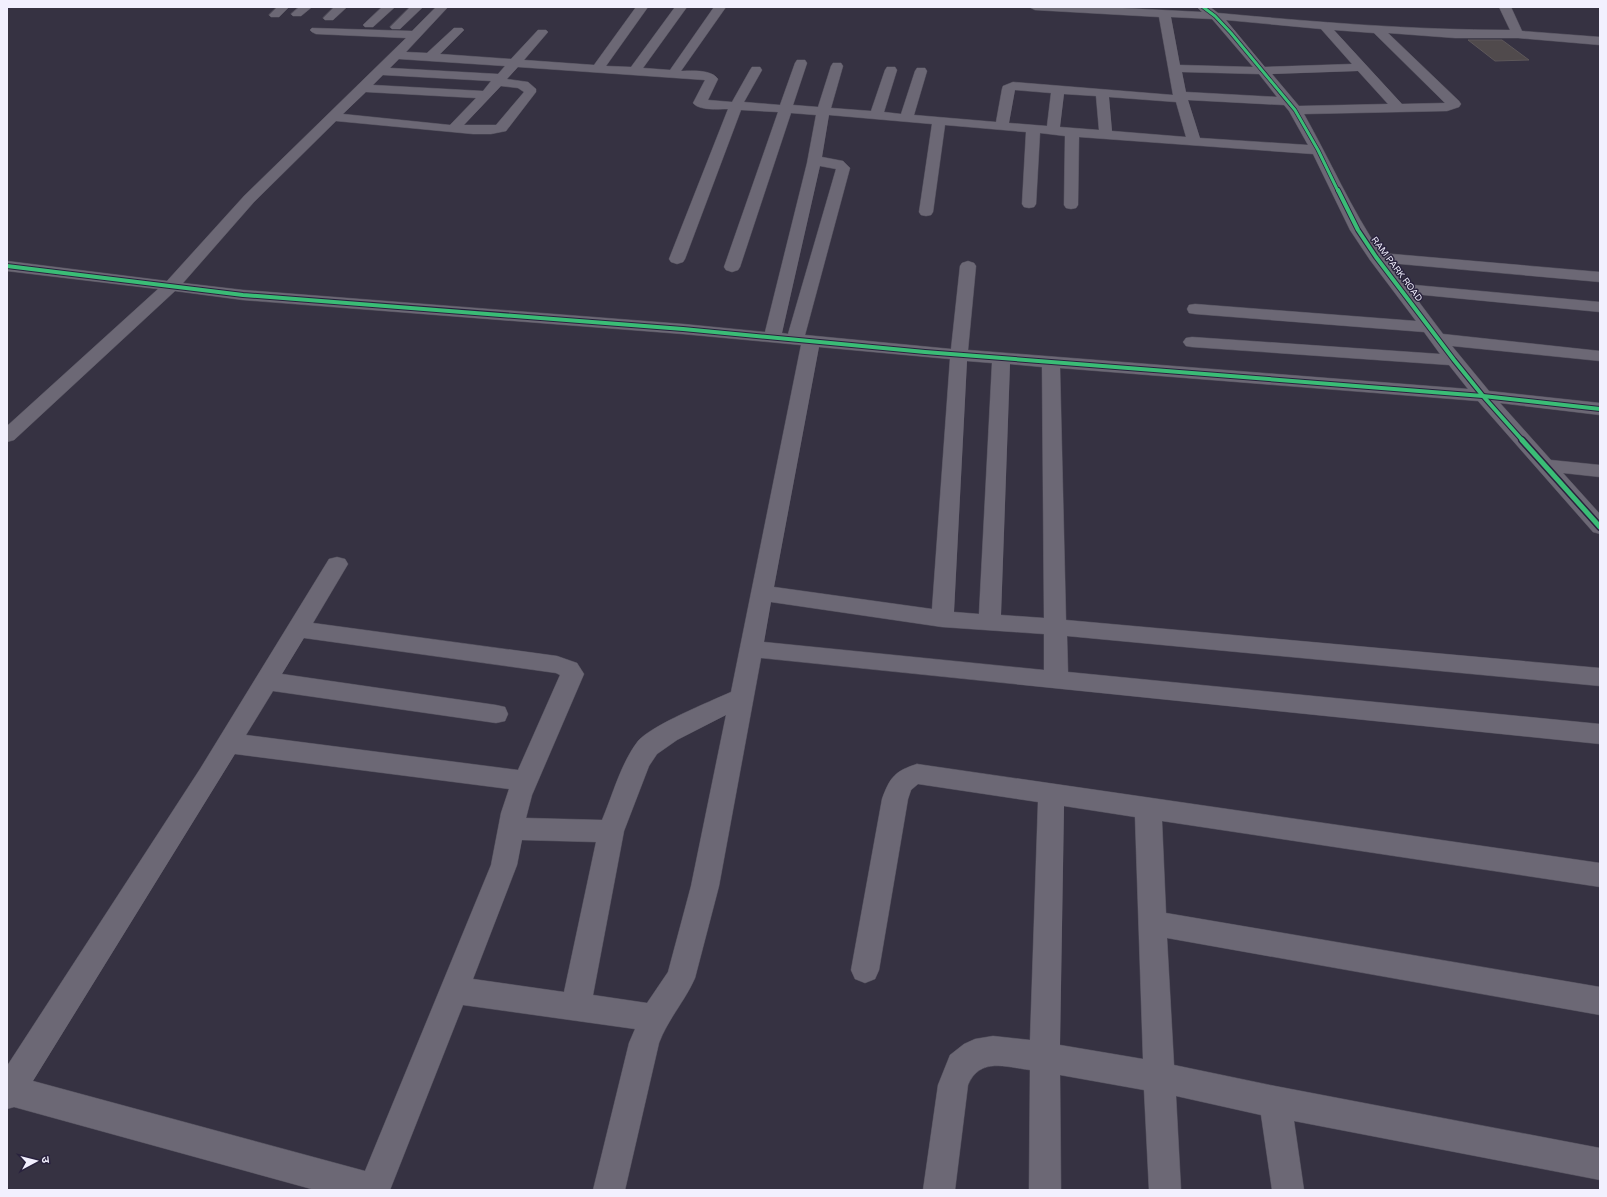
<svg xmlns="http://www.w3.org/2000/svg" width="1607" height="1197" font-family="'Varela Round','Noto Sans Devanagari',sans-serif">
<rect width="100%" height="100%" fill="#363242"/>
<!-- building -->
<path fill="#504a4c" stroke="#5d575a" d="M 1468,40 L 1502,40 L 1529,60 L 1495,61 Z"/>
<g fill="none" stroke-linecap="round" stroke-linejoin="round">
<defs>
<g id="minor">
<path d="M 277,7 L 289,7 L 279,17 L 271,17 L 269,15 Z"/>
<path d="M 299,7 L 312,7 L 301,16 L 293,16 L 291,14 Z"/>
<path d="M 334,7 L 347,7 L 333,20 L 325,20 L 323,18 Z"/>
<path d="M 382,7 L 395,7 L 373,27 L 365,27 L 363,25 L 365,23 Z"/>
<path d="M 410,7 L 423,7 L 400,29 L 392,29 L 390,27 Z"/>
<path d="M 436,7 L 448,7 L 406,52 L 427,53 L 454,28 L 462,28 L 464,30 L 440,54 L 511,59 L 538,30 L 546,30 L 548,32 L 524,60 L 594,65 L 636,7 L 648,7 L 606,66 L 631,67 L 675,7 L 687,7 L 643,68 L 670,70 L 714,7 L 726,7 L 681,71 C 692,71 711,69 718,79 L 708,100 L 732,102 L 750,70 L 752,67 L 760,67 L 762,70 L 744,102 L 780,105 L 795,63 L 797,60 L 805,60 L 807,63 L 793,105 L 818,107 L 831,66 L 833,63 L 841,63 L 843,66 L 831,108 L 871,111 L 885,70 L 887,67 L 895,67 L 897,70 L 884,112 L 901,114 L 915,71 L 917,68 L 925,68 L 927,71 L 914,115 L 996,122 L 1002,89 L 1003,86 L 1013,82 L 1173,95 L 1159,17 L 1035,10 L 1029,7 L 1103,7 L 1202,12 L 1197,7 L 1210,7 L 1218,13 C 1315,22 1413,30 1510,30 L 1499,7 L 1511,7 L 1522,31 L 1600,37 L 1600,45 L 1518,38 L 1455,38 L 1388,33 L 1459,101 L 1461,104 L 1459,107 L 1447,111 L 1304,114 C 1330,160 1351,209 1381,253 L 1600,272 L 1600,282 L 1389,263 L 1404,284 L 1600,302 L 1600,312 L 1413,294 L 1443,334 L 1600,351 L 1600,361 L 1452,346 L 1489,391 L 1600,403 L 1600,415 L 1500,403 L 1551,460 L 1600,465 L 1600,477 L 1563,473 L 1600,514 L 1600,534 L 1593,532 L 1478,401 L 1060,368 L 1066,620 L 1600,668 L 1600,686 L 1067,636 L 1068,672 L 1600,724 L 1600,744 L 761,658 L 719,886 L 695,978 C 685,1001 668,1019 659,1043 L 625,1190 L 593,1190 L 629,1043 L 635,1029 L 463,1005 L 390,1190 L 315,1190 L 14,1107 L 7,1109 L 7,1066 L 200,769 L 329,559 L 337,557 L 345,559 L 348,564 L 313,623 L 557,656 L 577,663 L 584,674 L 532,795 L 526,818 L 602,820 C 613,794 621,763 638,741 C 652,725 709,702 731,692 L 801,345 L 683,334 L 243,300 L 175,291 L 14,440 L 7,442 L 7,426 L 158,289 L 7,271 L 7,261 L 167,281 L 244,196 L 406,38 L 316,34 L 312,32 L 310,30 L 312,28 L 412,31 ZM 1171,17 L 1212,19 L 1253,67 L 1180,65 ZM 1226,20 L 1321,29 L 1352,64 L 1265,67 ZM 1334,30 L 1374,33 L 1445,103 L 1402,104 ZM 399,59 L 505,66 L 498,74 L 390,68 ZM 518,67 L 705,80 L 693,103 C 699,111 719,109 728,109 L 669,259 L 671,262 L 677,264 L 683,262 L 685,259 L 741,110 L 778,112 L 724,267 L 726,270 L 732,272 L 738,270 L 740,267 L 791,113 L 816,115 L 807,163 L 765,332 L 683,324 L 243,290 L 183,283 L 254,202 L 336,121 L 473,134 L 491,134 L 506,131 L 536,92 L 536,89 L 528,82 L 507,79 ZM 1358,71 L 1388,104 L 1299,106 L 1272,74 ZM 1182,72 L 1259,74 L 1277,97 L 1186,92 ZM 383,75 L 491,81 L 483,91 L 373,85 ZM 501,86 L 518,88 L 524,92 L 496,125 L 464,125 ZM 1015,90 L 1051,93 L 1047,126 L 1009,123 ZM 366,92 L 476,98 L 450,125 L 343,114 ZM 1064,94 L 1096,96 L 1099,130 L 1060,127 ZM 1109,97 L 1176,102 L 1186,137 L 1112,131 ZM 1188,100 L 1284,105 L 1289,111 L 1308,145 L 1200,138 ZM 829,115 L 932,124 L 919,212 L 921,215 L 926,216 L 931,215 L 933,212 L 945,125 L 1026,132 L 1022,204 L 1024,207 L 1029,208 L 1034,207 L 1036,204 L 1040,133 L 1065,136 L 1064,205 L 1066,208 L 1071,209 L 1076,208 L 1078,205 L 1079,137 L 1313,154 L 1350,230 L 1370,260 L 1416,321 L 1195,304 L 1189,305 L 1187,309 L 1189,313 L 1195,314 L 1424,332 L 1440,354 L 1192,337 L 1186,338 L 1183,342 L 1186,346 L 1192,347 L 1449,365 L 1468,389 L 968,350 L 976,266 L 974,263 L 968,261 L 962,263 L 960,266 L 951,349 L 805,335 L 850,168 L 843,161 L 822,157 ZM 820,166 L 836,169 L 788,334 L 782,333 ZM 819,347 L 950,359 L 932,609 L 774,587 ZM 967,361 L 992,363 L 979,614 L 954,612 ZM 1010,364 L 1042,367 L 1044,618 L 1001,615 ZM 771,602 L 942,627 L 1044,634 L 1044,670 L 764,642 ZM 304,638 L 556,673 L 560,675 L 518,770 L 246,735 L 273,691 L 496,723 L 505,721 L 508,714 L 505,707 L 496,705 L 282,674 ZM 726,715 L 691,886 L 668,972 L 647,1003 L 593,995 L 624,831 L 649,766 L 657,754 L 677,740 ZM 235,754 L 509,789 L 501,813 L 491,865 L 365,1171 L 33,1081 ZM 522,840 L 596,842 L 564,992 L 473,979 L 517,865 Z"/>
<path d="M 917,764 L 1600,863 L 1600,887 L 1162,821 L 1166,913 L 1600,987 L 1600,1015 L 1167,938 L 1174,1065 L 1275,1086 L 1600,1148 L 1600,1180 L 1294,1121 L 1304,1190 L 1272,1190 L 1261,1115 L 1176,1096 L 1181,1190 L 1149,1190 L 1144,1090 L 1060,1075 L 1061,1190 L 1029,1190 L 1030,1070 C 1005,1067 980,1057 968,1085 L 955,1190 L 923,1190 L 938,1085 L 950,1055 L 964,1044 L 975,1039 L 993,1036 L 1030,1040 L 1038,802 L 918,784 L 911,790 L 908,799 L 879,970 L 875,979 L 865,983 L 855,979 L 851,970 L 882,799 C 890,777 895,771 917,764 ZM 1064,806 L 1135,817 L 1143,1059 L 1060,1045 Z"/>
</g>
</defs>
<!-- minor casing -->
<use href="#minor" stroke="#514e5b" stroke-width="1"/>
<!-- minor -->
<use href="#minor" fill="#6c6875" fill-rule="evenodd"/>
<defs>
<path id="cycleway-far2" d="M 1203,7 L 1215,16 L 1231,33 L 1295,110 L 1318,150 L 1338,191"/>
<g id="cycleway-far1">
<path d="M 1338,190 L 1358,230 L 1376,257 L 1454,360 L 1483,396 L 1523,441"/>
<path d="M 7,266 L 243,295 L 683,329 L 925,352 L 1483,396 L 1600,409"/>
</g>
<path id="cycleway" d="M 1522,440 L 1600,527"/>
</defs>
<!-- cycleway-far2 casing -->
<use href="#cycleway-far2" stroke="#29223d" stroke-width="4.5"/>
<!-- cycleway-far1 casing -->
<use href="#cycleway-far1" stroke="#29223d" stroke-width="6"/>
<!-- cycleway casing -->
<use href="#cycleway" stroke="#29223d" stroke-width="8"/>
<!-- cycleway-far2 -->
<use href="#cycleway-far2" stroke="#3abd76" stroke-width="3"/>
<!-- cycleway-far1 -->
<use href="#cycleway-far1" stroke="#3abd76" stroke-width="4"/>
<!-- cycleway -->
<use href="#cycleway" stroke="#3abd76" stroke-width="5"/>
</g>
<g text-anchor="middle" stroke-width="3" stroke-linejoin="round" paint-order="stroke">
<!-- far-street labels -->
<g font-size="9" fill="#f2f0fe" stroke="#29223d">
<text transform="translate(1397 269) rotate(53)" y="3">RAM PARK ROAD</text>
</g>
</g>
<!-- border -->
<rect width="1607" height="1197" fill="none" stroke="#f2f0fe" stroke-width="16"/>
<!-- north arrow -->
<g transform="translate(36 1161) rotate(83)" stroke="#29223d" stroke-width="3" paint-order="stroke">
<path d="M0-3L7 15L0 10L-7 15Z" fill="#f2f0fe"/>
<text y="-6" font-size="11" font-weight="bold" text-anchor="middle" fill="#f2f0fe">उ</text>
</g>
</svg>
